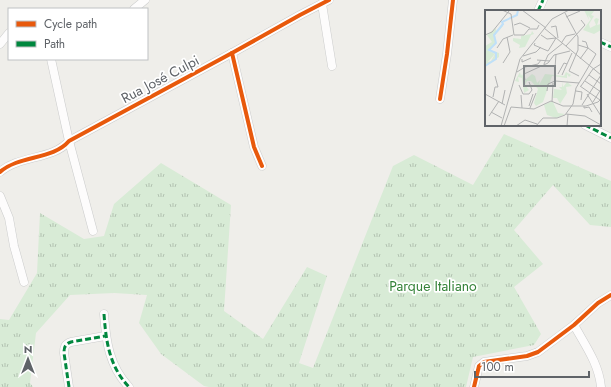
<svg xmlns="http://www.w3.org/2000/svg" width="611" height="387" font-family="Jost,sans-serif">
<defs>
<pattern id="park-tufts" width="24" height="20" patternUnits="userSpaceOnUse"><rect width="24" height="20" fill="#d8ebd6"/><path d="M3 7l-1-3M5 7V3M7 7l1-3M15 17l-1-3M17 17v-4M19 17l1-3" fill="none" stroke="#b2c2b1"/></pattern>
</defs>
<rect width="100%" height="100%" fill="#efeeea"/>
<!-- park -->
<path fill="url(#park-tufts)" d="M 504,134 L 611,181 L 611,227 L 590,225 L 553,185 L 514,230 L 543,264 L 514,287 L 541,334 L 534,345 L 473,357 L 466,387 L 209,387 L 204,386 L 161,354 L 139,323 L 147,295 L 114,293 L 70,295 L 36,333 L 30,383 L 33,387 L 0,387 L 0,319 L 9,320 L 37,273 L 40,213 L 84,239 L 104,236 L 114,204 L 161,163 L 231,205 L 224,311 L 263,339 L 307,267 L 327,276 L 299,363 L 313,368 L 393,166 L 414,155 L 473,185 Z"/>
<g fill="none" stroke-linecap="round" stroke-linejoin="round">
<defs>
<g id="street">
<path d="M 322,4 L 332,66"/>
<path d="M 134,9 L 145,0"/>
<path d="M 538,11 L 543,0"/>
<path d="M 600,42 L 611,47"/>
<path d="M 0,44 L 9,33"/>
<path d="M 232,53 L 254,147 L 262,166"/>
<path d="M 51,59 L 69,141 L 93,231"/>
<path d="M 440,99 L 447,54 L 453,0"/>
<path d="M 585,125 L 611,138"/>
<path d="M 0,172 C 19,155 53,160 69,141 L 232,53 L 300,15 L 329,0"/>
<path d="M 0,196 L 9,218 L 14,246 L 24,282"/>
<path d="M 104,314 C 106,341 109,366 129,387"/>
<path d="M 574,325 C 585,345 599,364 601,387"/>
<path d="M 69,387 L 64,353 C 64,347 65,344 71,342 L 105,336"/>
<path d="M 474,387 L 479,366 L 484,362 L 527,356 L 538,352 L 574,325 L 598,303 L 611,295"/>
</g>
</defs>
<!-- street casing -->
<use href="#street" stroke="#cbcccc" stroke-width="9"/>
<!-- street -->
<use href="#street" stroke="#fdfcfc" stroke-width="8"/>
<!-- quiet -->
<g stroke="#00873e" stroke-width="3" stroke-dasharray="6 3" stroke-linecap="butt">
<path d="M 538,11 L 543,0"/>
<path d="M 600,42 L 611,47"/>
<path d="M 585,125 L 611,138"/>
<path d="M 104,314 C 106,341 109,366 129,387"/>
<path d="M 69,387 L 64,353 C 64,347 65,344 71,342 L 105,336"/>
</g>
<defs>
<g id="cycleway">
<path d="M 232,53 L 254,147 L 262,166"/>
<path d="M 440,99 L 447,54 L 453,0"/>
<path d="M 0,172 C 19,155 53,160 69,141 L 232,53 L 300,15 L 329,0"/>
<path d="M 474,387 L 479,366 L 484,362 L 527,356 L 538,352 L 574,325 L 598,303 L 611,295"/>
</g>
</defs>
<!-- cycleway casing -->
<use href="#cycleway" stroke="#fff" stroke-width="6"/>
<!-- cycleway -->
<use href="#cycleway" stroke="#e8590c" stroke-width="4"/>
</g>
<g text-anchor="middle" stroke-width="3.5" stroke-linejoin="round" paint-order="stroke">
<!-- street labels -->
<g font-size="14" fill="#5f6368" stroke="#fff">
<text transform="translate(160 79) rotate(-28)" y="5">Rua José Culpi</text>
</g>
<!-- park labels -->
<g font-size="14" fill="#348238" stroke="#fff">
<text x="433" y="291">Parque Italiano</text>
</g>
</g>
<!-- overview -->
<g transform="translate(485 10)">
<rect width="116" height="116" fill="#efeeea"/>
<path d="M 2,40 L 10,44 L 1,54 L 0,41 Z" fill="#d8ebd6"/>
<path d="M 99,0 L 110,0 L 106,5 L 109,6 L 104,14 L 105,18 L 111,15 L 109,10 L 111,8 L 114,9 L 112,15 L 116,14 L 116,20 L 109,24 L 98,20 L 106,9 L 103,5 L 104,10 ZM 18,13 L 18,16 L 10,25 L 11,33 L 5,40 L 14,43 L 14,47 L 0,56 L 0,53 L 6,51 L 10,44 L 3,40 L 0,41 L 0,36 L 7,32 L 2,25 L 11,18 L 11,21 L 13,21 ZM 47,21 L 49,24 L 46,25 L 40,37 L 34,38 L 35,35 L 28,31 L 28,28 L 36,29 L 36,26 L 46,24 ZM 78,72 L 78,77 L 82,72 L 87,76 L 81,77 L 82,83 L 75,94 L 72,88 L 68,88 L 69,79 L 77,80 L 74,77 L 77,77 ZM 65,92 L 68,92 L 73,103 L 80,104 L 71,108 L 62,105 L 59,95 Z" fill="#d8ebd6"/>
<path d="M 35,62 L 36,66 L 37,64 L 38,66 L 38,72 L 47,64 L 50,66 L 52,73 L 55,70 L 54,75 L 60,64 L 79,66 L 81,62 L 86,65 L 84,67 L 82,64 L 82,68 L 67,66 L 58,92 L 51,96 L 49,93 L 53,79 L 46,71 L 42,71 L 40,75 L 44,80 L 39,83 L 37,68 L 33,67 L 34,72 L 30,71 Z" fill="#d8ebd6"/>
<path fill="none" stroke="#bfe0f9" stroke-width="2" d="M 0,56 L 11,49 L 11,43 L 4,40 L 11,33 L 9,25 L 18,14 L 17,12 L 32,5 L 33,0"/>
<path fill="none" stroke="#b1b2b2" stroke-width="1" d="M 17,0 L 26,4 L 29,25 L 39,25 L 44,19 L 52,19 L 54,15M 37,0 L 61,18M 80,3 L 93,27 L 93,40 L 84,61 L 94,66M 81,7 L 95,1M 29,15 L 35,13 L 45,18M 66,17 L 71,16 L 73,28M 59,18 L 116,65M 0,25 L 7,22 L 24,1M 56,25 L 62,29 L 71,28M 77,32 L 81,26 L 90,24M 50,33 L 49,35 L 63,41 L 71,28M 81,36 L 100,15 L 96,10M 12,38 L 18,29 L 28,25M 38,46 L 51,42 L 56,37M 37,49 L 37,52 L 46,48M 95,49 L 103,38 L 101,32 L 97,31M 52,50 L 65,51M 18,53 L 25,42 L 22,27M 59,54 L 63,45 L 78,33M 70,58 L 71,44M 32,62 L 40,57 L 53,54 L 56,50M 73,64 L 79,53 L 82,54M 77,65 L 87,43M 104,65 L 116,74M 40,70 L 39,64 L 63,53 L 69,45 L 85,41M 100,71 L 116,82M 34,75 L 38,84 L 44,84 L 47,80 L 44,72M 95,76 L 115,90M 96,76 L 108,59 L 116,54M 62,81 L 63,74 L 70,71 L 94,73M 91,81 L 97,82 L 96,90M 0,84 L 20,95M 102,84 L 116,106M 36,85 L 37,98M 8,87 L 10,77 L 13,77 L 10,66M 67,92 L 68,73M 108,92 L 116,79M 17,94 L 20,80M 97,95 L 116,65M 44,96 L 48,84M 99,96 L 99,98 L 104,97 L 107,102M 45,98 L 51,83M 6,102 L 17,108M 81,104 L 100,106 L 116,115M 4,106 L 14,91M 16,116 L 35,49 L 67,9 L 84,0M 19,116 L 26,97 L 49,99 L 66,91 L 78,96 L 101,96 L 113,92 L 116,89M 31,116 L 40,110 L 52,114M 51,116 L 58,108 L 72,108 L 80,105 L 88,94 L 91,78 L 111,44 L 103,38 L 93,35M 82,116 L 83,104"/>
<path fill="#84888a" fill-opacity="0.15" stroke="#84888a" stroke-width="2" d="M 39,56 L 70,56 L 70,76 L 39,76 Z"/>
<rect width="116" height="116" fill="none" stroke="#5f6368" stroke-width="2"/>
</g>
<!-- legend -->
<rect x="8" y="8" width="140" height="52" fill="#ffffff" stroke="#bfc1c3"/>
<rect x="16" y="21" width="20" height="6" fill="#e8590c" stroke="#bfc1c3"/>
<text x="44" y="28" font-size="12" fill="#5f6368">Cycle path</text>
<rect x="16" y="41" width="20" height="6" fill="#00873e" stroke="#bfc1c3"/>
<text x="44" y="48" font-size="12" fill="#5f6368">Path</text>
<!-- north arrow -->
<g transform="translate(28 359)" stroke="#ffffff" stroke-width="3" paint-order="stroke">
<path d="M0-3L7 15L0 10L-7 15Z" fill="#5f6368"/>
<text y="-6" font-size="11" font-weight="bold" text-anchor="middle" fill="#5f6368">N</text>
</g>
<!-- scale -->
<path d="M475 371v6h114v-6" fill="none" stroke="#5f6368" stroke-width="2"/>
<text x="481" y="371" font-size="12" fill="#5f6368" stroke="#ffffff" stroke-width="3" paint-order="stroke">100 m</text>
</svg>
